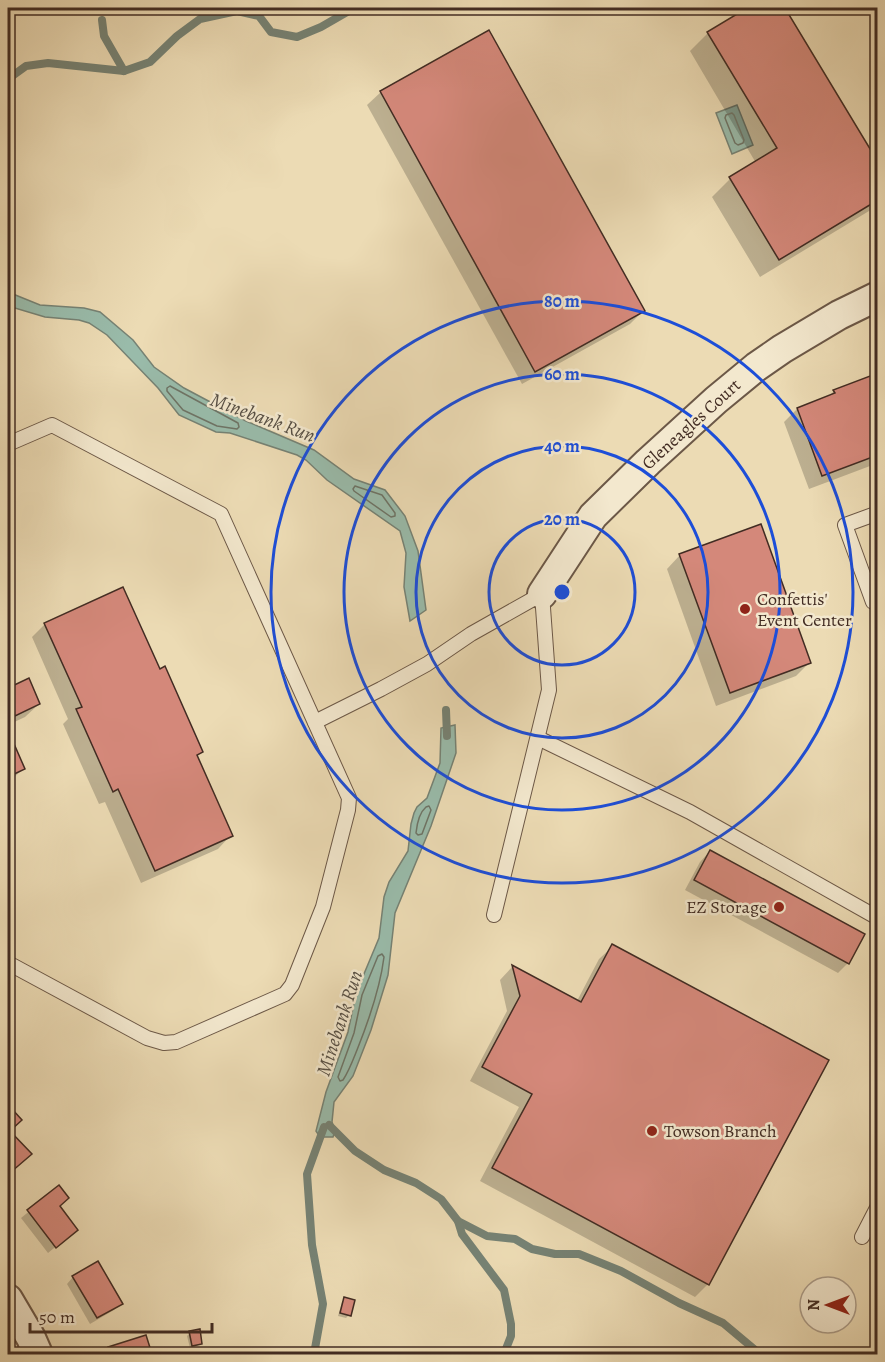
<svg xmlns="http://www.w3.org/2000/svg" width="885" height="1362" font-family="Alegreya,serif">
<rect width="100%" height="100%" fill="#ecdbb4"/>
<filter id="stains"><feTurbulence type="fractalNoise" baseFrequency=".00333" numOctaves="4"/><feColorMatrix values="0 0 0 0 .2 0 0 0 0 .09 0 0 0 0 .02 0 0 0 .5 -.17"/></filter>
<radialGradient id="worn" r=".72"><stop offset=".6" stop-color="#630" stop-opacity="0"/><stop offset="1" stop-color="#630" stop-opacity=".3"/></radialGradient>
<!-- water -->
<g fill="#9ba" stroke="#768274" stroke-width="1.5">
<path d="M 737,105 L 753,145 L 732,154 L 716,113 Z"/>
<path d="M 8,292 L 40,305 L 84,308 L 100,312 L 133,340 L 154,367 L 184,388 L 246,421 L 314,450 L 354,479 L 385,490 L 405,516 L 418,551 L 426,610 L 410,621 L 404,587 L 406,553 L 400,531 L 327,480 L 306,460 L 297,455 L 230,433 L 216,432 L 179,415 L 158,388 L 107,335 L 89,323 L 79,320 L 45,317 L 8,306 Z"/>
<path d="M 455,725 L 456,753 L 431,826 L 395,913 L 388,975 L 371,1030 L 353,1076 L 334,1102 L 332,1122 L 335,1131 L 333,1137 L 320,1137 L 316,1131 L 326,1092 L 348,1032 L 356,993 L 379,938 L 384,897 L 389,882 L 408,851 L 411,824 L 414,813 L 417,807 L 427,798 L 440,763 L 441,728 Z"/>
</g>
<!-- shadow -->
<g fill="#0003">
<path d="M 750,8 L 783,8 L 878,165 L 878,204 L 874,208 L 760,277 L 712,197 L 730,179 L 756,163 L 690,51 L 708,33 Z"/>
<path d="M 381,92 L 643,311 L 630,324 L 522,384 L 367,105 Z"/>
<path d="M 878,374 L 878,463 L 809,489 L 784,422 L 797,409 L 827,398 L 834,391 Z"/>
<path d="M 680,555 L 809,663 L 796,676 L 716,706 L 667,569 Z"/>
<path d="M 45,624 L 159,671 L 201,752 L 196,757 L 231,835 L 218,849 L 141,883 L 105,802 L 99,804 L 63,724 L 68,719 L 32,637 Z"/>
<path d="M 28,680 L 39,704 L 25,717 L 8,725 L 8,690 Z"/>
<path d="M 8,734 L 23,769 L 8,783 Z"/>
<path d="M 710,851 L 848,963 L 838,973 L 685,890 L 700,862 Z"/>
<path d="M 613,946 L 708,1284 L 695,1297 L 480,1181 L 519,1107 L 470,1081 L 507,1011 L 500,980 L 512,967 L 577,1001 L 599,959 Z"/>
<path d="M 12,1111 L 8,1131 L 23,1161 L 8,1175 L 8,1115 Z"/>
<path d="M 59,1187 L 59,1207 L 76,1230 L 48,1253 L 21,1218 Z"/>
<path d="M 73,1277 L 121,1303 L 114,1310 L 90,1324 L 67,1284 Z"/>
<path d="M 345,1299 L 349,1315 L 346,1318 L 338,1316 L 342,1302 Z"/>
<path d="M 190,1333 L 200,1343 L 197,1346 L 190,1348 L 187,1336 Z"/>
<path d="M 145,1337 L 150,1354 L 103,1354 L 109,1348 Z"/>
</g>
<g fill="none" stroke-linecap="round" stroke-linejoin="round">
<!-- shore -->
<g stroke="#6e7466" stroke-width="1.5">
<path d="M 732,113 L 734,115 L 744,140 L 743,143 L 738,145 L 735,143 L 725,118 L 726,115 Z"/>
<path d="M 170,386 L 238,423 L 239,427 L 237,429 L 217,426 L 183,410 L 167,391 L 167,388 Z"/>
<path d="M 355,486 L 382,495 L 395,513 L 395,516 L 391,517 L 354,491 L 353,489 Z"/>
<path d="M 429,806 L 431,810 L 422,834 L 418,835 L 416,833 C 417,823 419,813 426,807 Z"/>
<path d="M 382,954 L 384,957 C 380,989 369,1020 357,1050 C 353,1060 349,1071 343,1080 L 340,1081 L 338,1077 L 354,1033 L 362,995 L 378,956 Z"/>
</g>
<!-- stream -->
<g stroke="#768274" stroke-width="8">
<path d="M 102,20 L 104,36 L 124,71"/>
<path d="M 8,79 L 26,66 L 48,63 L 124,71 L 150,62 L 177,36 L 200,19 L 237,11 L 259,16 L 271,32 L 297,37 L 321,27 L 354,8"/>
<path d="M 446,710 L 447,736"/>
<path d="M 329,1125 L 355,1151 L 384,1170 L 416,1183 L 441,1199 L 458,1221 L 487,1236 L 515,1239 L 532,1249 L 555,1254 L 579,1254 L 621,1271 L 679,1303 L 723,1323 L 760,1354"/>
<path d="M 458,1221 L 462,1234 L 504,1290 L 511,1324 L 511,1336 L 504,1354"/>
<path d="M 314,1354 L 323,1304 L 312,1245 L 307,1174 L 324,1127"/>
</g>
</g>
<!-- building -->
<g fill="#d4887a" stroke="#422c23" stroke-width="1.5">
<path d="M 747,8 L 785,8 L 878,162 L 878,200 L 779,260 L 729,177 L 777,148 L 707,32 Z"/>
<path d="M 489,30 L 645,311 L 535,372 L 380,91 Z"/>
<path d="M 878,373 L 878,455 L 822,476 L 797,408 L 835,393 L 833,390 Z"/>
<path d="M 761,524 L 811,663 L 730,693 L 679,554 Z"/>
<path d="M 123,587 L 160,669 L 165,666 L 203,752 L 197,755 L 233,836 L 155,871 L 118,789 L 113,792 L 76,709 L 82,707 L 44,623 Z"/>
<path d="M 29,678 L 40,704 L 15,716 L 8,699 L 8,688 Z"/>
<path d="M 8,730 L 25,769 L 8,777 Z"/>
<path d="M 710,850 L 865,934 L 849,964 L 694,880 Z"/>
<path d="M 612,944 L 829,1060 L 709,1285 L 492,1168 L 532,1094 L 482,1067 L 520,996 L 512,965 L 581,1002 Z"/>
<path d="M 12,1109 L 22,1120 L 10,1131 L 32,1154 L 11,1172 L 8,1168 L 8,1113 Z"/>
<path d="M 59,1185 L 69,1198 L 60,1206 L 78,1230 L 56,1248 L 27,1210 Z"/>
<path d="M 98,1261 L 123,1304 L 97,1318 L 72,1276 Z"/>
<path d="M 344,1297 L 355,1300 L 351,1316 L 340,1313 Z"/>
<path d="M 200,1329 L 202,1344 L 192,1346 L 189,1331 Z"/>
<path d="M 146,1335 L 152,1354 L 111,1354 L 108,1347 Z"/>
</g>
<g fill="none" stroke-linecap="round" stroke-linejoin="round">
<defs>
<g id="service">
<path d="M 8,444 L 52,425 L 221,514 L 349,798 L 348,810 L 323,907 L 292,985 L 285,994 L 176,1042 L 164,1043 L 147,1038 L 8,963"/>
<path d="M 873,602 L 845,525 L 878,513"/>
<path d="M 315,722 L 381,689 L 427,664 L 471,634 L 542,594 L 549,690 L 494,915"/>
<path d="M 538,738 L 690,812 L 878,918"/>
<path d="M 862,1237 L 878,1206"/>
</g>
<g id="minor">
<path d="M 542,594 L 593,516 L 648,462 L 716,400 L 756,367 L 782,349 L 839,315 L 878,296"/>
<path d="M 8,1299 L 31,1338 L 38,1354"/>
</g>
</defs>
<!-- service casing -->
<use href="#service" stroke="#6c5847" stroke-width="16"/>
<!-- minor casing -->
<use href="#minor" stroke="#6c5847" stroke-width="32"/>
<!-- service -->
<use href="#service" stroke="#f3e8ce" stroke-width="14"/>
<!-- minor -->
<use href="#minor" stroke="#f3e8ce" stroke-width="28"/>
</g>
<!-- distance rings -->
<g fill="none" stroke="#1d4ed8" stroke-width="3">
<circle cx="562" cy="592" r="73"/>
<circle cx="562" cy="592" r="146"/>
<circle cx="562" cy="592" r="218"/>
<circle cx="562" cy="592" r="291"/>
</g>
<!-- markers -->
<g fill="#8f2418" stroke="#f3e8ce" stroke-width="2">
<circle cx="745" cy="609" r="6"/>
<circle cx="779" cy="907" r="6"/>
<circle cx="652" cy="1131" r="6"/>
</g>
<g text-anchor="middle" stroke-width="5" stroke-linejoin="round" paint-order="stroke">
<!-- street labels -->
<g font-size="18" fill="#422c23" stroke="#f3e8ce">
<text transform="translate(691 424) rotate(-42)" y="6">Gleneagles Court</text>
</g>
<!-- poi labels -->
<g font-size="18" fill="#422c23" stroke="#f3e8ce" text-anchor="start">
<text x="757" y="605">Confettis'<tspan x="757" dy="21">Event Center</tspan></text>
<text x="767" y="913" text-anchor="end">EZ Storage</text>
<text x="664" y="1137">Towson Branch</text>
</g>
<!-- water labels -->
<g font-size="20" font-style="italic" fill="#585045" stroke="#f3e8ce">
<text transform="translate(263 417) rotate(20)" y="7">Minebank Run</text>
<text transform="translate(339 1023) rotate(-72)" y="7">Minebank Run</text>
</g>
</g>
<circle cx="562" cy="592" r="9" fill="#1d4ed8" stroke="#f3e8ce" stroke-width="3"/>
<g font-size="18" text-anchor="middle" font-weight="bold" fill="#1d4ed8" stroke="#f3e8ce" stroke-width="5" stroke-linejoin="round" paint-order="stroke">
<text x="562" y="307">80 m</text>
<text x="562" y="380">60 m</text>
<text x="562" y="452">40 m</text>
<text x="562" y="525">20 m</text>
</g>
<!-- margin -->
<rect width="885" height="1362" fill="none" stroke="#ecdbb4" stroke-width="30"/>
<rect x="9" y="9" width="867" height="1344" fill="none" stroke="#422c23" stroke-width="3"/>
<rect x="15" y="15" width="855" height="1332" fill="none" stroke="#422c23" stroke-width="1.5"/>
<!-- north arrow -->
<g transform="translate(828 1305) rotate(270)"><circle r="28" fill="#f3e8ce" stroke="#ac9d8a" stroke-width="1.5"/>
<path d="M0-4.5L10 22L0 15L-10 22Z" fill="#8f2418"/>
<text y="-9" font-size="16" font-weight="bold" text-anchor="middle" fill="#422c23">N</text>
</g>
<!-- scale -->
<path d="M30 1323v9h182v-9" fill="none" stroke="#422c23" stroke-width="3"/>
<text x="39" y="1323" font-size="18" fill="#422c23" stroke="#f3e8ce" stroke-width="4.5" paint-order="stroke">50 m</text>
<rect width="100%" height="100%" filter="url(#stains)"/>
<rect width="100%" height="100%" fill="url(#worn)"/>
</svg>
